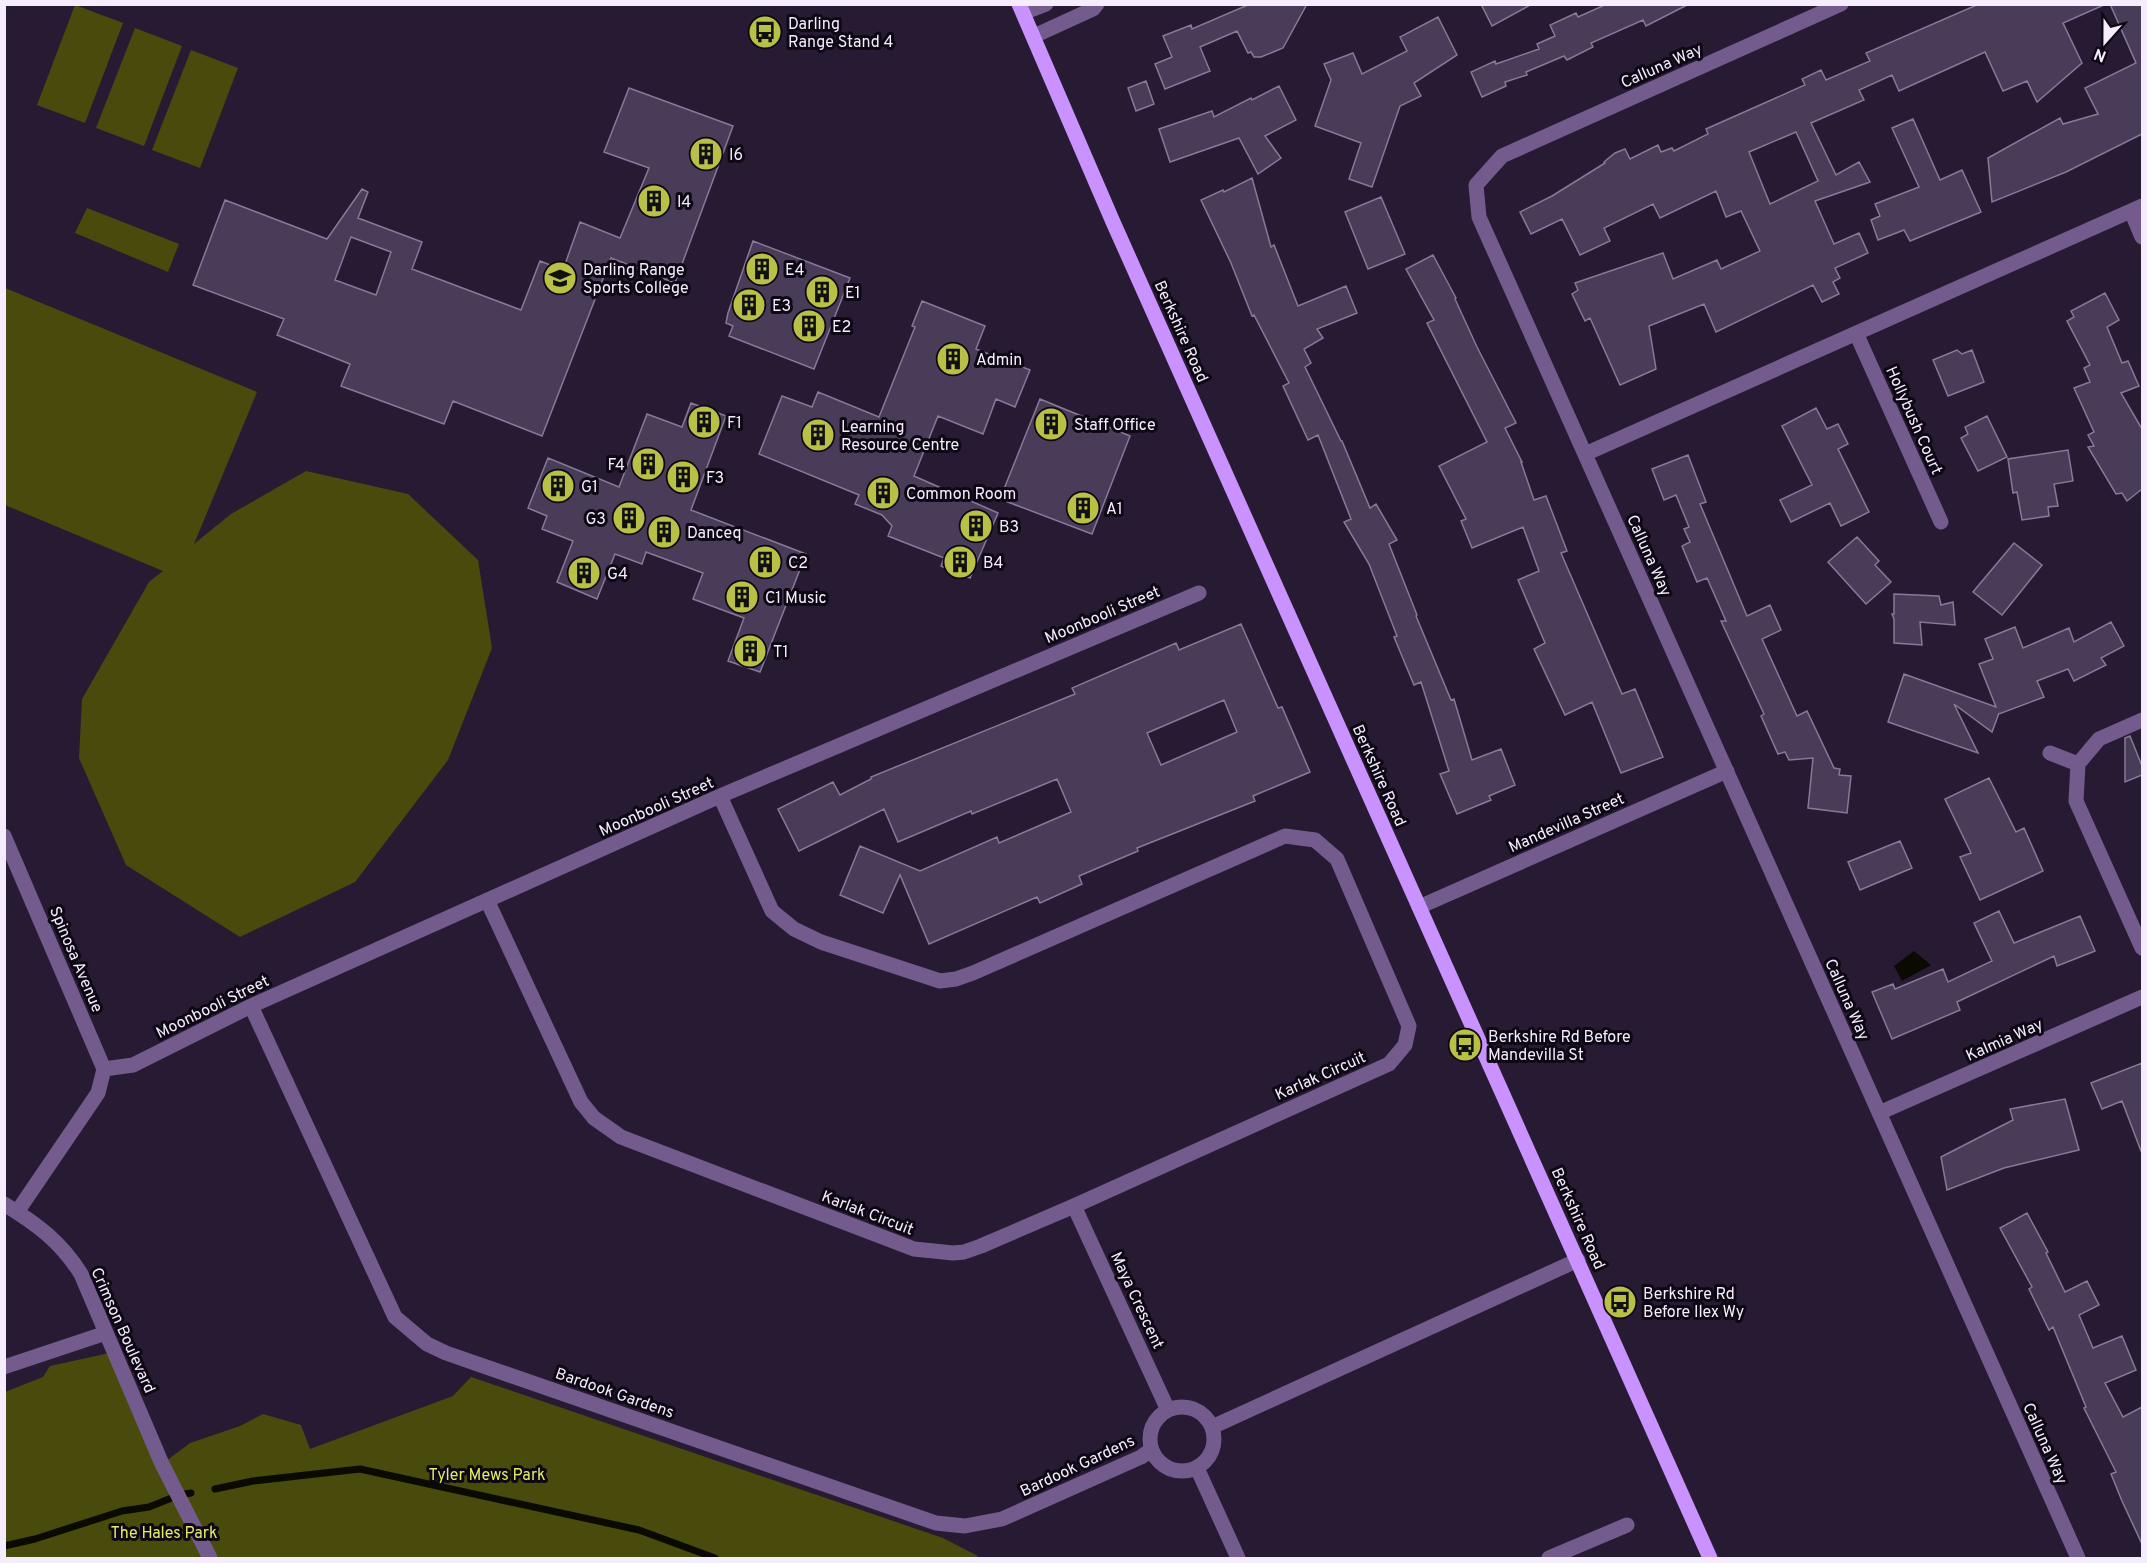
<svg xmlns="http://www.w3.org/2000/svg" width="2147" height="1563" font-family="Overpass,sans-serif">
<rect width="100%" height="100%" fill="#271b34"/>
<!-- green -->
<path fill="#484b0b" d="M 75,5 L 123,23 L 85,123 L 37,105 Z
M 135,28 L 182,46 L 144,146 L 96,128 Z
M 191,50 L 238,68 L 200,168 L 152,150 Z
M 87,208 L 179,244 L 168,272 L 75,233 Z
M 5,288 L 257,392 L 194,544 L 231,514 L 306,471 L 408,494 L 478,560 L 492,648 L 448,760 L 355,882 L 240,937 L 126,865 L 79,758 L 82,699 L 149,582 L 163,571 L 5,505 Z
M 114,1352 L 162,1464 L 190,1443 L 240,1426 L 263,1414 L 301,1425 L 310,1449 L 453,1396 L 471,1377 L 943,1538 L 976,1555 L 979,1558 L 5,1558 L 5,1392 L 43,1377 L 50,1366 Z"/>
<!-- water -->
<path fill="#0a0a00" d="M 1914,951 L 1931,965 L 1902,981 L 1894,966 Z"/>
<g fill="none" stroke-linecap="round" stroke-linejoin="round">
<!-- stream -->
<path stroke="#0a0a00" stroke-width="7" d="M 215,1489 L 253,1481 L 360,1469 L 639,1530 L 715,1558
M 4,1546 L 35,1539 L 122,1511 L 149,1507 L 179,1495 L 191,1493"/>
</g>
<!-- building -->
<path fill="#493c58" stroke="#877998" stroke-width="1.5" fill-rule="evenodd" d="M 1250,4 L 1307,4 L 1283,48 L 1261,57 L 1254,57 L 1251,52 L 1248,53 L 1237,31 L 1200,47 L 1210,71 L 1165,89 L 1155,64 L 1172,57 L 1163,36 L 1191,25 L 1192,29 Z
M 1481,4 L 1532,4 L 1492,26 Z
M 1607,4 L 1689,4 L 1646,26 L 1643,20 L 1591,43 L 1593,47 L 1567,60 L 1564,56 L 1526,72 L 1527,75 L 1505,82 L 1506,86 L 1482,97 L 1471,72 L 1495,61 L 1496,64 L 1539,49 L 1537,44 L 1555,36 L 1550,25 L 1576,13 L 1578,17 Z
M 1979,4 L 2106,4 L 2063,23 L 2082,63 L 2037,102 L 2027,81 L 2003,91 L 1985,52 L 1899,91 L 1892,75 L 1859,90 L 1864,100 L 1811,123 L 1836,175 L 1859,162 L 1870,182 L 1815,201 L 1834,244 L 1859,233 L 1868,253 L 1835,268 L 1840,278 L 1833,282 L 1839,294 L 1822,302 L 1813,285 L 1716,332 L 1704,304 L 1649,326 L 1656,369 L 1620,385 L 1590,318 L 1585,321 L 1572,294 L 1578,290 L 1575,283 L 1663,253 L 1673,279 L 1717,260 L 1721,269 L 1760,251 L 1741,211 L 1726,217 L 1716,191 L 1660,218 L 1653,204 L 1604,228 L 1610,241 L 1580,255 L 1562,219 L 1531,234 L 1520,212 L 1552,196 L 1605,163 L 1604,162 L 1615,153 L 1625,149 L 1630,159 L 1658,145 L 1661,152 L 1672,148 L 1674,151 L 1708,134 L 1706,129 L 1805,85 L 1802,79 L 1821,70 L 1826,80 L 1870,61 L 1866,53 ZM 1796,132 L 1818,181 L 1770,204 L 1749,152 Z
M 2110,4 L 2142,4 L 2142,134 L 2066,172 L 1992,202 L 1988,158 L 2060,118 L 2063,124 L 2098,114 L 2085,88 L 2136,63 Z
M 1438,17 L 1457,55 L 1414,83 L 1421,96 L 1400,106 L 1372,187 L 1349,179 L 1361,143 L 1315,126 L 1331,80 L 1324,64 L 1353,53 L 1362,74 L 1407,51 L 1400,37 Z
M 1146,81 L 1154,104 L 1136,111 L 1128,88 Z
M 1279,86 L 1296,120 L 1265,136 L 1281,158 L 1258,174 L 1239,138 L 1170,162 L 1159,129 L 1212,111 L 1214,117 L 1251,98 L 1252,100 Z
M 629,88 L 733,126 L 675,283 L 611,258 L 542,436 L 453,401 L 444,424 L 341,386 L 350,364 L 277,335 L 284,319 L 193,285 L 225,200 L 327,239 L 362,189 L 368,192 L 358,218 L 422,242 L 412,269 L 521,310 L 540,261 L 563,270 L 580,222 L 620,238 L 649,168 L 604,152 ZM 351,237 L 391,252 L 376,295 L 335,280 Z
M 1913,119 L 1940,180 L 1962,170 L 1981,212 L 1910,241 L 1904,230 L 1878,240 L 1871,220 L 1880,216 L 1875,204 L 1919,187 L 1892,128 Z
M 1252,178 L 1271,247 L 1274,245 L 1298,306 L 1346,286 L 1357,313 L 1317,329 L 1323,338 L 1304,349 L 1311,363 L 1305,367 L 1341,441 L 1342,441 L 1370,508 L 1376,504 L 1397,540 L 1389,544 L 1417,615 L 1416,616 L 1451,700 L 1454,699 L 1472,760 L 1501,749 L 1515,785 L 1489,796 L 1491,800 L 1457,814 L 1440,774 L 1449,771 L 1421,682 L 1414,685 L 1394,637 L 1397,636 L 1369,564 L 1344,522 L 1351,519 L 1318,435 L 1308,440 L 1283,386 L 1289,383 L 1254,315 L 1252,316 L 1231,263 L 1201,200 L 1223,190 L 1224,192 Z
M 1381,197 L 1405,254 L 1368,269 L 1345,212 Z
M 753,241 L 850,278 L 814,369 L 729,336 L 733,326 L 726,323 L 728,313 Z
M 1433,255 L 1456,298 L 1455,299 L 1477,347 L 1516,423 L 1505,428 L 1522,462 L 1521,462 L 1534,500 L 1546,496 L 1567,551 L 1561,553 L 1622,694 L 1635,689 L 1663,757 L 1621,773 L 1592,702 L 1565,715 L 1534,649 L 1545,643 L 1518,580 L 1539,571 L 1523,527 L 1472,548 L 1461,521 L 1466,519 L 1439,466 L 1487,442 L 1427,323 L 1434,320 L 1406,269 Z
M 2105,293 L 2119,320 L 2107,327 L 2122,363 L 2128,361 L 2139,386 L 2121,393 L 2142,429 L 2142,489 L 2127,501 L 2122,493 L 2116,494 L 2088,447 L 2094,446 L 2088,435 L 2094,432 L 2074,388 L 2090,382 L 2084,368 L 2090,365 L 2067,321 L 2074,317 L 2071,311 Z
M 922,301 L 985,326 L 976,349 L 1030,370 L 1015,407 L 996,399 L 983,434 L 938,416 L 914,476 L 998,513 L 970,578 L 941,566 L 944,558 L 888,536 L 892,526 L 882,515 L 855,504 L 859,495 L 759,454 L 782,396 L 812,407 L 818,392 L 879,417 L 915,327 L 912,326 Z
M 1957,350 L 1962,354 L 1972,350 L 1984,382 L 1948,396 L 1933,360 Z
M 1040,399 L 1130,436 L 1092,534 L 1000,499 Z
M 691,403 L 726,416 L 691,510 L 806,554 L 760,672 L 728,661 L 744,618 L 693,599 L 703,573 L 646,552 L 642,564 L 615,554 L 597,599 L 557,582 L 573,541 L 542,529 L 547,516 L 528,508 L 548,458 L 619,487 L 647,414 L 682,427 Z
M 1816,408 L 1827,429 L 1838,424 L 1848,444 L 1838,449 L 1869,512 L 1841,526 L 1830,503 L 1791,522 L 1780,500 L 1812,485 L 1782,426 Z
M 1987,416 L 2007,457 L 1978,471 L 1961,438 L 1968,434 L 1965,427 Z
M 2068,450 L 2073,481 L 2054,484 L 2058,506 L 2048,507 L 2049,516 L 2022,520 L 2017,492 L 2013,493 L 2008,459 Z
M 1688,455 L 1706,502 L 1700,504 L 1747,616 L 1770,605 L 1781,630 L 1762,639 L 1797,716 L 1807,711 L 1834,768 L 1840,769 L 1839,775 L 1851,776 L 1847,813 L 1808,808 L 1813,758 L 1789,760 L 1785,752 L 1778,754 L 1761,716 L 1764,714 L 1721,621 L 1726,621 L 1707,578 L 1697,582 L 1682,546 L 1690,542 L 1684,529 L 1689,527 L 1676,495 L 1664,500 L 1652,469 Z
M 1857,537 L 1879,561 L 1875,565 L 1891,582 L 1866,604 L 1828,562 Z
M 2014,543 L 2042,565 L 2002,615 L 1973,592 Z
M 1894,594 L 1939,596 L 1941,605 L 1953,602 L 1955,625 L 1920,622 L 1922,645 L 1894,643 L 1894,619 L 1892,614 L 1894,614 Z
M 2111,622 L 2124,646 L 2101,658 L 2106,665 L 2074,681 L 2068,669 L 2037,681 L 2044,697 L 1999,714 L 1999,713 L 1992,732 L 1954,704 L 1978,753 L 1888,722 L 1904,674 L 1996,707 L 1979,664 L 1993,659 L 1985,639 L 2015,627 L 2023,648 L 2069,628 L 2074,642 Z
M 1241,624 L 1278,708 L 1282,707 L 1310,772 L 1253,796 L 1255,801 L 1137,848 L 1138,851 L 1079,876 L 1082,884 L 1040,903 L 1037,897 L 929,944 L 900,875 L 883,913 L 840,895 L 860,846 L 920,871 L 997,837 L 999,843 L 1071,812 L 1057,779 L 972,814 L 971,811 L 898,842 L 884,809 L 799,851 L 778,809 L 833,782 L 840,795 L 871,779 L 871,777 L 1075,694 L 1072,688 L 1176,643 L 1179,650 ZM 1224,700 L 1237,732 L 1161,765 L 1147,733 Z
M 2130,736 L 2142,766 L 2142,775 L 2125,782 L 2125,738 Z
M 1989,778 L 2016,832 L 2024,828 L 2043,871 L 1980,900 L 1960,857 L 1971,853 L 1945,799 Z
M 1900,841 L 1912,868 L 1860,890 L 1848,862 Z
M 1999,911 L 2014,943 L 2080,916 L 2095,951 L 2057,966 L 2054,956 L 1957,1002 L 1960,1010 L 1892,1039 L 1872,992 L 1893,984 L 1895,989 L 1943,969 L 1948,982 L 1992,961 L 1974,923 Z
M 2142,1063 L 2142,1151 L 2141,1151 L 2122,1101 L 2102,1109 L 2091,1083 Z
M 2065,1099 L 2079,1150 L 2004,1168 L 1947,1190 L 1941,1157 L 2013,1120 L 2010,1109 Z
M 2027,1213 L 2048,1252 L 2046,1253 L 2065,1292 L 2087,1281 L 2099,1305 L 2079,1315 L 2093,1348 L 2122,1336 L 2136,1370 L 2105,1383 L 2123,1417 L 2142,1407 L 2142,1544 L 2122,1501 L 2111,1474 L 2116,1472 L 2084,1408 L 2086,1407 L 2053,1327 L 2049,1330 L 2029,1289 L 2032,1287 L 2000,1228 Z"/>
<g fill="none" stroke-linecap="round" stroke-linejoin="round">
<!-- minor -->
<path stroke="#745b8e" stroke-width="15" d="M 1841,4 L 1502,156 L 1476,185 L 1479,217 L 2078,1558
M 1023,13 L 1046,4
M 1034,36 L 1093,9 L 1097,4
M 2131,211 L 2142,237
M 1856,333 L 1941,522
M 1585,454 L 2142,206
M 2142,720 L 2099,739 L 2078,764 L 2076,801 L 2142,948
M 2050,753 L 2078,764
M 4,836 L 104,1069 L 133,1065 L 251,1006 L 720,796 L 1199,593
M 487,900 L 581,1102 L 594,1118 L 621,1137 L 914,1249 L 953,1253 L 964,1252 L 981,1246 L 1074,1206 L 1389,1064 L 1405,1045 L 1409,1026 L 1337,859 L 1315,840 L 1285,836 L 973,973 L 956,979 L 940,981 L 821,942 L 794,929 L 772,911 L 720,796
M 1419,907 L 1727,771
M 251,1006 L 395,1317 L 427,1344 L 446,1353 L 936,1523 L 965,1526 L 1002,1519 L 1141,1457 L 1151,1450
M 1879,1113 L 2142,997
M 4,1204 C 37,1224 61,1242 81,1274 L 162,1464 L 210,1558
M 1074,1206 L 1168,1410
M 17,1212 L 98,1093 L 104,1069
M 4,1367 L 106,1333
M1150 1439a32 32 0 1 1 64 0a32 32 0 1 1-64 0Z
M 1212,1427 L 1578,1260
M 1197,1468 L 1238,1558
M 1549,1558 L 1627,1525"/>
<!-- major -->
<path stroke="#c992fe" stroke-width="15" d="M 1019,4 L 1113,222 L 1710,1558"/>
</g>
<!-- icons -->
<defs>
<g id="bus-disc" transform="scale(1.725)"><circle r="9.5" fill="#b9c046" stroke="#0d0813"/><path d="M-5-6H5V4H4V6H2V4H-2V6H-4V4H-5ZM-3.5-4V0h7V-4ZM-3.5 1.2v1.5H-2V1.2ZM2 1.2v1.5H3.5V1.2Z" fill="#111"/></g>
<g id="building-disc" transform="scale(1.725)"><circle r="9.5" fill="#b9c046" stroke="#0d0813"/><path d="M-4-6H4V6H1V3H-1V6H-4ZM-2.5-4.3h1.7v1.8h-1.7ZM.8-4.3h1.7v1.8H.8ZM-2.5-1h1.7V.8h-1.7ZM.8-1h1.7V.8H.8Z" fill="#111"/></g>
<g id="school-disc" transform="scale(1.725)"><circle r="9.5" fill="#b9c046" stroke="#0d0813"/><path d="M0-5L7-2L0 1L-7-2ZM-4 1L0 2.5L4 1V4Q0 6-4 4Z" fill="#111"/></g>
</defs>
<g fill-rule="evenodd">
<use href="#bus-disc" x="765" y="32"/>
<use href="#building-disc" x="706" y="154"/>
<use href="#building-disc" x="654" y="201"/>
<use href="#building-disc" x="762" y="269"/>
<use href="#school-disc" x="560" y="278"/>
<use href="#building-disc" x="822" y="292"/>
<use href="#building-disc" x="749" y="305"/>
<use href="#building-disc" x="809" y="326"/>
<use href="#building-disc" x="953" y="359"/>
<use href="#building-disc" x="704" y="422"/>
<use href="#building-disc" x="1051" y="424"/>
<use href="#building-disc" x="818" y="435"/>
<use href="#building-disc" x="648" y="464"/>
<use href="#building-disc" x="683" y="477"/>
<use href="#building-disc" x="558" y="486"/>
<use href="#building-disc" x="883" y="493"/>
<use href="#building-disc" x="1083" y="508"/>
<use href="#building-disc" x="629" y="518"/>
<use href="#building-disc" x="976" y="526"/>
<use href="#building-disc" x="664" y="532"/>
<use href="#building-disc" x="765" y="562"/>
<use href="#building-disc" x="960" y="562"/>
<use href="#building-disc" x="584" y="573"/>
<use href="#building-disc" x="742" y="597"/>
<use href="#building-disc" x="750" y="651"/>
<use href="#bus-disc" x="1465" y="1045"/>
<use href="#bus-disc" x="1620" y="1302"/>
</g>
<g text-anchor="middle" stroke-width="6" stroke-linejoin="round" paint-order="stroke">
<!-- poi labels -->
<g font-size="16" fill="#f5edfe" stroke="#0d0813" text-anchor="start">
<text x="788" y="29">Darling<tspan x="788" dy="18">Range Stand 4</tspan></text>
<text x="729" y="160">I6</text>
<text x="677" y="207">I4</text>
<text x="583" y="275">Darling Range<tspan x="583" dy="18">Sports College</tspan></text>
<text x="785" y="275">E4</text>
<text x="845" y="298">E1</text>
<text x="772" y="311">E3</text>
<text x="832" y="332">E2</text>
<text x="976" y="365">Admin</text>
<text x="727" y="428">F1</text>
<text x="1074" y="430">Staff Office</text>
<text x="841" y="432">Learning<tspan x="841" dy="18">Resource Centre</tspan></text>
<text x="625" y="470" text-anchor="end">F4</text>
<text x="706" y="483">F3</text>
<text x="581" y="492">G1</text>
<text x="906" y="499">Common Room</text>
<text x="1106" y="514">A1</text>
<text x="606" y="524" text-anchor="end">G3</text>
<text x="999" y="532">B3</text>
<text x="687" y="538">Danceq</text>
<text x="788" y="568">C2</text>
<text x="983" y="568">B4</text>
<text x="607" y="579">G4</text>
<text x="765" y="603">C1 Music</text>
<text x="773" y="657">T1</text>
<text x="1488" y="1042">Berkshire Rd Before<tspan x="1488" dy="18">Mandevilla St</tspan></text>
<text x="1643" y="1299">Berkshire Rd<tspan x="1643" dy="18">Before Ilex Wy</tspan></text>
</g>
<!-- street labels -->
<g font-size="16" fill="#f5edfe" stroke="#0d0813">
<text transform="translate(1661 65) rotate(-24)" y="6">Calluna Way</text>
<text transform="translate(1182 331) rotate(66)" y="6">Berkshire Road</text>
<text transform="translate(1915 420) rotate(66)" y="6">Hollybush Court</text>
<text transform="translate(1650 555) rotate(66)" y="6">Calluna Way</text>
<text transform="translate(1102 614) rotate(-23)" y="6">Moonbooli Street</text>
<text transform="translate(1380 775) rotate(66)" y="6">Berkshire Road</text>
<text transform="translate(656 806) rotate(-24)" y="6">Moonbooli Street</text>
<text transform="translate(1566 822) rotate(-24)" y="6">Mandevilla Street</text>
<text transform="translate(77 959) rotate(67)" y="6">Spinosa Avenue</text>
<text transform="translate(1848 999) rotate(66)" y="6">Calluna Way</text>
<text transform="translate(212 1006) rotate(-26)" y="6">Moonbooli Street</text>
<text transform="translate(2004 1039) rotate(-24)" y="6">Kalmia Way</text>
<text transform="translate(1320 1075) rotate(-24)" y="6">Karlak Circuit</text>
<text transform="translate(868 1212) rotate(21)" y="6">Karlak Circuit</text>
<text transform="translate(1579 1218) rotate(66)" y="6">Berkshire Road</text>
<text transform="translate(1138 1300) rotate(65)" y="6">Maya Crescent</text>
<text transform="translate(124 1330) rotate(66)" y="6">Crimson Boulevard</text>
<text transform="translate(615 1392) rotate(19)" y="6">Bardook Gardens</text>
<text transform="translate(2046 1443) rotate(66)" y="6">Calluna Way</text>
<text transform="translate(1077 1465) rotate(-25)" y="6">Bardook Gardens</text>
</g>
<!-- park labels -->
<g font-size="16" fill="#e4ed66" stroke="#0d0813">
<text x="487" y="1480">Tyler Mews Park</text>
<text x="164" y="1538">The Hales Park</text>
</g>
</g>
<!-- border -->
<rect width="2147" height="1563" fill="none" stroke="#f5edfe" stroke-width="12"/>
<!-- north arrow -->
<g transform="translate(2105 42) rotate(201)" stroke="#0d0813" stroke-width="4.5" paint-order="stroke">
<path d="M0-4.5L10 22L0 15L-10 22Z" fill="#f5edfe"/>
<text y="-9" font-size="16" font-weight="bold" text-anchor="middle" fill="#f5edfe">N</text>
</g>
</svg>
